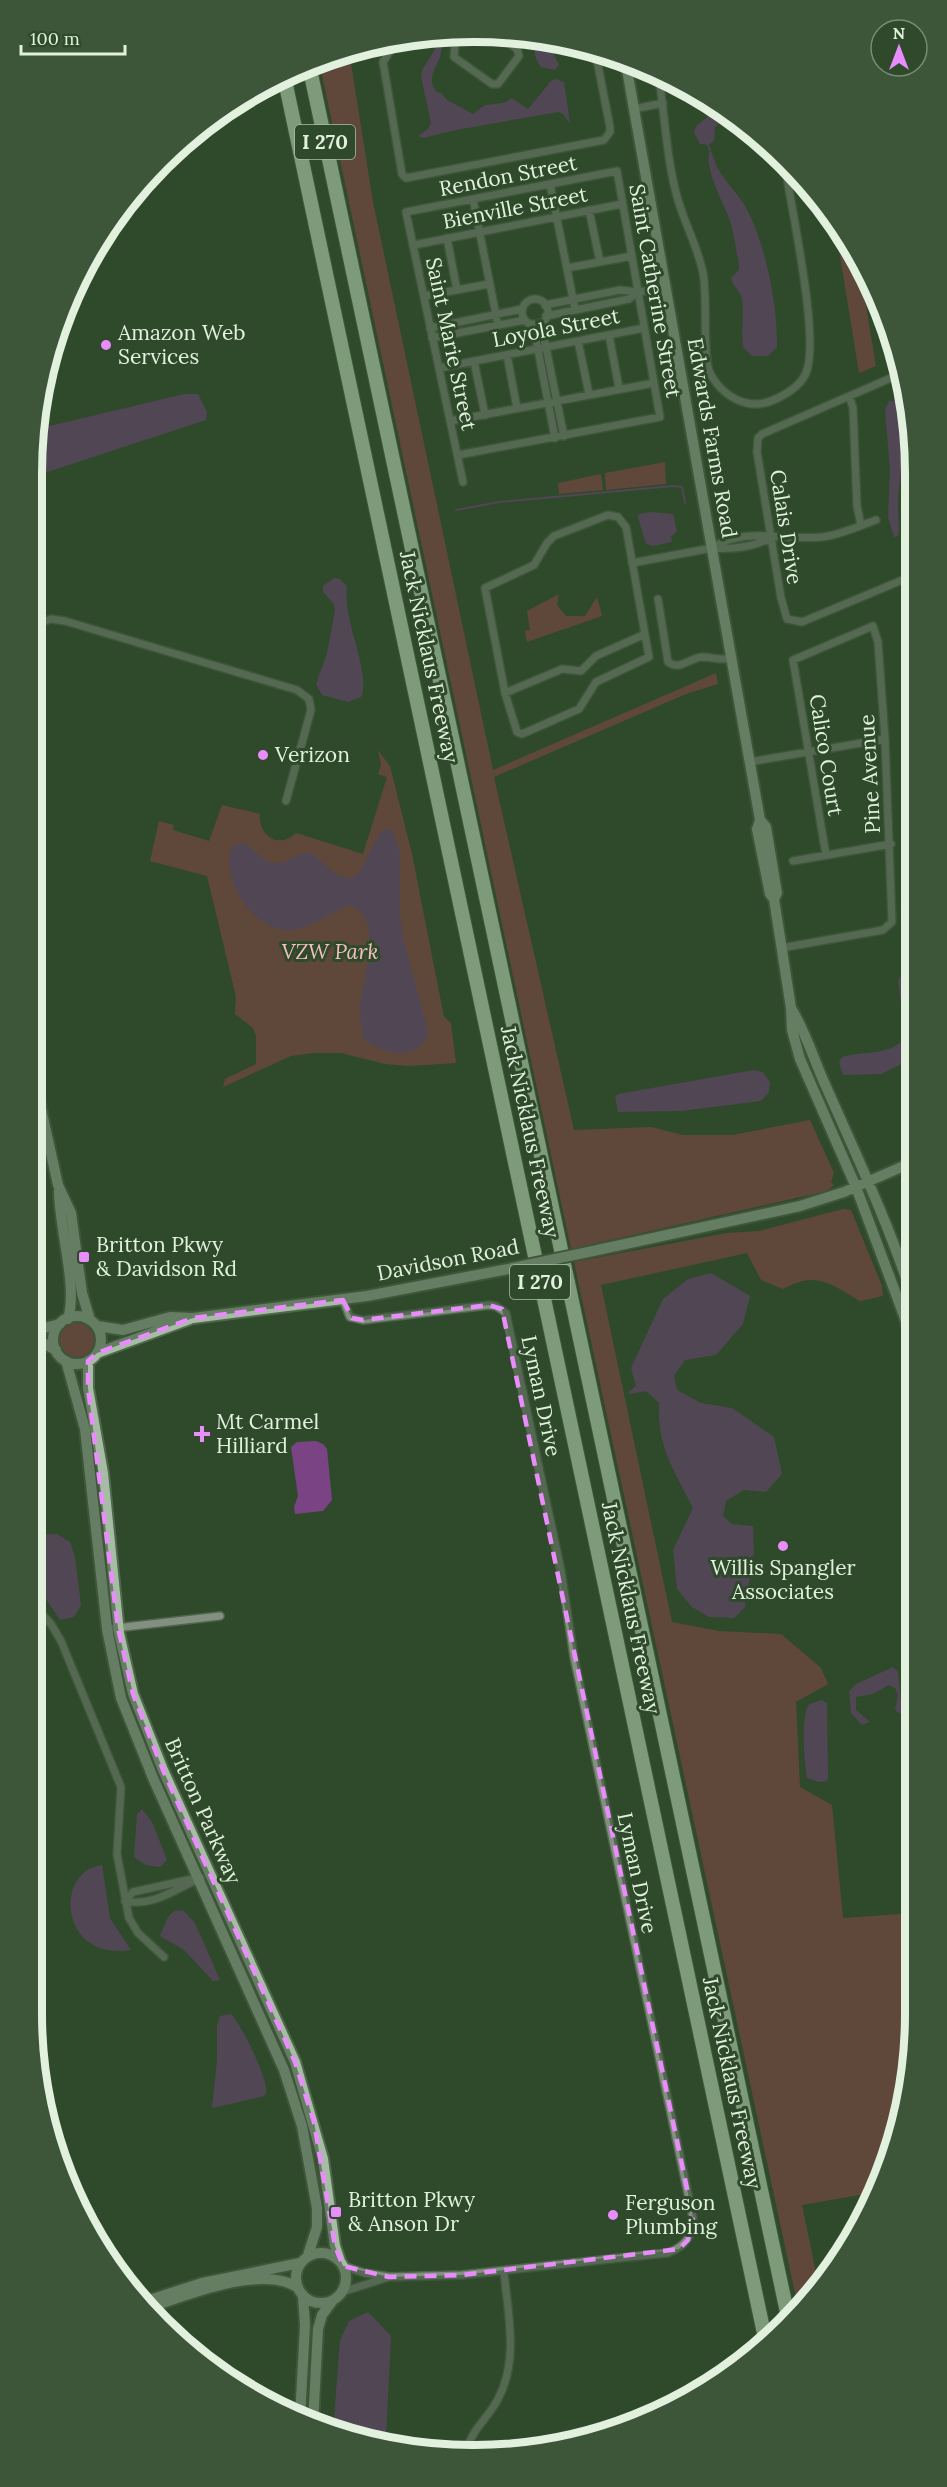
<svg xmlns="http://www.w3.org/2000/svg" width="947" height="2487" font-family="Lora,serif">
<rect width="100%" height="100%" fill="#2f492b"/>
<!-- green -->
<path fill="#994849" d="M 349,51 L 373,202 L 493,770 L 716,673 L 718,684 L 686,694 L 494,777 L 574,1130 L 651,1127 L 683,1135 L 733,1135 L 810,1120 L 834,1173 L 831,1182 L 834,1185 L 827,1191 L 571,1249 L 319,61 Z
M 836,231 L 860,270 L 876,366 L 859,373 Z
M 665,462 L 666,484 L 606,490 L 605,473 Z
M 601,474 L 603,490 L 559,494 L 558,483 Z
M 559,594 L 557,605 L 566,616 L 585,616 L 597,597 L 602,616 L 527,642 L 525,631 L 530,630 L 527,611 Z
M 378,750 L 390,766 L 412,854 L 444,1017 L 451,1023 L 456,1063 L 410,1066 L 385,1064 L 341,1053 L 313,1053 L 291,1056 L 223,1087 L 225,1079 L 256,1064 L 256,1036 L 253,1028 L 235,1014 L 236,997 L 207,876 L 150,861 L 159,821 L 174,825 L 173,830 L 209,841 L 222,805 L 260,814 C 258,837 280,849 296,833 L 363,854 L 387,777 L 378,774 L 381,765 Z
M 843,1209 L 851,1210 L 882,1286 L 883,1296 L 860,1301 C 831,1284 816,1270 783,1289 L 761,1280 L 747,1253 L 601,1285 L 672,1622 L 719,1631 L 781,1634 L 821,1668 L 828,1684 L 796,1702 L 800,1787 L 832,1805 L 843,1918 L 915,1913 L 915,2014 L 900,2128 L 876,2192 L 802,2205 L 819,2287 L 798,2307 L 574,1262 L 727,1233 L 759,1231 Z
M60 1340a17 17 0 1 1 34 0a17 17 0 1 1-34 0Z"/>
<!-- water -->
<path fill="#7a4484" d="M 538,38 L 554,41 L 552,50 L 559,65 L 555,70 L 541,67 C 534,58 532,49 538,38 Z
M 439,43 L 442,44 C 442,66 423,76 437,92 L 441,93 L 447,100 L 473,114 L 485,105 L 504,103 L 512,98 L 528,109 L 551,81 L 555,79 L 564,82 L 570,124 L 563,114 L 558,112 L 456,130 L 423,138 L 418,136 L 428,129 L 431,123 L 421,77 L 422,70 Z
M 721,107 L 729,115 L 715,127 L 714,141 L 708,145 L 700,144 L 694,132 L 697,125 Z
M 710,150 C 714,156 714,161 717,167 C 724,180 736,192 744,204 C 765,239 778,307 777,347 L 768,356 L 752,356 L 743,347 C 741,331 744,314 742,299 C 740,290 732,286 731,278 L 739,270 L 739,265 C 736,250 734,232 729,218 C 723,202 703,166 710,150 Z
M 184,394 L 198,394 L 207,412 L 206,420 L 32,477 L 37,429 Z
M 889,401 L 894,401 C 917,429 902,457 899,488 C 897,503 898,517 899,531 L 898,536 L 894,537 L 888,517 L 890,470 L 885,410 Z
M 651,512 L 673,514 L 677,531 L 671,537 L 672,542 L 653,546 L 646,544 L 638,517 L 639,514 Z
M 334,578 L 340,579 L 347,587 C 342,619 372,674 361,697 L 348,702 L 322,695 L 316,684 L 327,653 L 335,611 L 334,604 L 323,592 L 323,586 Z
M 388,829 L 393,831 L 400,852 L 400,914 L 404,941 L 428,1031 C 422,1062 381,1056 363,1038 C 361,1027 360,1017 360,1005 C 362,982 386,915 349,906 C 331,912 313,927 294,930 C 256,935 217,879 233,846 L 243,842 C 254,848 262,862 275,863 C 289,864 298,851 312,853 C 326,864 341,887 359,873 L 381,831 Z
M 913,975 L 913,1058 L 881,1074 L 843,1075 L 839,1062 L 842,1057 C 861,1051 895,1056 905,1036 L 898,981 L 900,977 Z
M 754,1070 L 763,1072 L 770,1082 L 769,1092 L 761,1101 L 681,1111 L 618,1112 L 615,1097 L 618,1094 Z
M 711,1273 L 750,1296 L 743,1324 L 716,1355 L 685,1360 L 674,1376 L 677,1390 L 701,1403 L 732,1408 L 774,1437 L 782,1474 L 766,1492 L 744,1490 L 726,1501 L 723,1516 L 732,1524 L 753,1526 L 754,1552 L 745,1607 L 734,1618 L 709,1617 L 692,1607 L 677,1589 L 673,1550 L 693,1508 C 674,1470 657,1447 659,1403 L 646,1391 L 629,1394 L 629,1392 L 636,1386 L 631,1368 L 663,1299 L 688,1279 Z
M 316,1441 L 323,1444 L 327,1449 L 332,1500 L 323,1511 L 295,1514 L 294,1507 L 298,1496 L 291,1447 L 297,1442 Z
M 57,1534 L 70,1542 L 75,1557 L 81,1605 L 74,1617 L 60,1620 L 46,1599 L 32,1588 L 32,1535 Z
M 893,1667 L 898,1672 L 902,1710 L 900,1714 L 895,1710 L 898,1694 L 895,1688 L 889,1685 L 873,1694 L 856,1697 L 856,1710 L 870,1722 L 862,1725 L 851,1713 L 849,1691 L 856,1684 Z
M 821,1700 L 827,1703 L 828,1777 L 827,1781 L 819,1782 L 807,1778 C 804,1760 801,1721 808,1705 Z
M 142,1809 L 152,1822 L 167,1860 L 160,1867 L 146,1865 L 134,1857 L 137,1814 Z
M 102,1865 L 110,1918 L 131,1950 C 60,1962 53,1871 102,1865 Z
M 174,1911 L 183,1910 L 195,1923 L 220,1980 L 213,1981 L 184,1950 L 160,1936 L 168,1917 Z
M 231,2014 C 241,2024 270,2082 266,2094 L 261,2097 L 212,2108 L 217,2061 L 217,2025 L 220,2016 Z
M 368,2312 L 391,2336 L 386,2438 L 382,2444 L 333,2432 L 340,2340 L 349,2321 Z"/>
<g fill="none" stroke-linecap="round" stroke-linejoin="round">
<!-- stream -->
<path stroke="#7a4484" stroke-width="2" d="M 708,145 L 710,150
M 456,510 L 499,502 L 673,486 L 682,487 L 685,503"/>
<!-- street casing -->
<g stroke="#4f674b" stroke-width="10">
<path id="street" d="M 461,34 L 455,44 L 454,57 L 492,84 L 498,84 L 519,56 L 517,49 L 496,33
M 397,40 L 383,62 L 402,174 L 406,178 L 604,140 L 610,132 L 610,127 L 595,50
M 659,79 C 665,117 667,163 678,200 C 685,224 698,248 703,273 C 708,297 702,357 710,373 C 717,387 731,400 747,403 C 758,406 768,403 778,398 C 788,393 800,386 805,375 C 822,344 790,205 785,164
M 634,109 L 663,103
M 550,184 L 575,309
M 473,199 L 498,325
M 589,210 L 600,262
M 447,238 L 457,290
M 414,245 L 622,204
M 567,268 L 632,256
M 424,296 L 489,284
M522 312a13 13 0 1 1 26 0a13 13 0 1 1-26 0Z
M 545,305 L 620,290 L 638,292 L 665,288
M 546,316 L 629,299 L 638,292
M 541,323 L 564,436
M 533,324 L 555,438
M 430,328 L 522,309
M 609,335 L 619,388
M 432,338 L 525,320
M 578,341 L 589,394
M 507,355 L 517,408
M 474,361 L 485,415
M 439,368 L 644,328
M 900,374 L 762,434 L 758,438 L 757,452 L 781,598 L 787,619 L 802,622 L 912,576
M 849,396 L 853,408 L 857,506 L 861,525
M 450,421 L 654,383
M 458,455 L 660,417 L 617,171 L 406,212 L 463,482
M 608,515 L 618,517 L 626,527 L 649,657 L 596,682 L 579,709 L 522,734 L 517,732 L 505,693 L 485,588 L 534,565 L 547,543 L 554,536 Z
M 712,548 C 745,526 784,541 822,537 C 840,535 859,526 876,520
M 632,563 L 712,548 C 732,550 752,547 771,538
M 658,599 L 668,662 C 680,671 689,658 702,657 C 714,657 718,661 732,658
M 32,643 L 39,623 L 51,619 L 65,621 L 297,690 L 309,699 L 311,710 L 286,801
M 505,693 L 562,669 L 581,671 L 596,656 L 643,635
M 749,762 L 885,739
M 793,861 L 891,844
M 781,948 L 883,930 L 892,922 L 885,739 L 878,642 L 873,626 L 793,660 L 826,855
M 32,1604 L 51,1624 L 61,1641 L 121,1787 L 117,1854 L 129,1918 L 138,1933 L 164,1957
M 107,1629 L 220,1616
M 125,1901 C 154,1907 175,1889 201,1878
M 125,1901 L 133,1892 L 192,1879
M 343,2266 L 364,2273 L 389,2277 L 462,2275 L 668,2253 C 686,2246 693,2236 693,2217 L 574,1657 L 561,1570 L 506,1313 L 496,1306 L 489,1305 L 363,1320 L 350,1317 L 343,1300
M 342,2292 L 389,2277
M 467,2450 C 471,2430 489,2417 498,2399 C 519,2360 508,2314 504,2272"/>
</g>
<!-- secondary casing -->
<g stroke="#4f674b" stroke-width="14">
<path id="secondary" d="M 626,64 L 760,820 L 757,829 L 770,894 L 774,899 L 791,1008 L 792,1030 L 800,1059 L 856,1187 L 906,1321 L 914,1354
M 760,820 L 766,827 L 777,893 L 774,899
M 791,1008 C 807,1034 815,1064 828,1091 C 859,1161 891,1229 914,1302
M 32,1068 L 58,1185 L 71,1213 L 82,1293 L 90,1320
M 59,1191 C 59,1228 78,1286 68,1319
M 593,1251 L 800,1206 L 844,1192 L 913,1162
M53 1340a24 24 0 1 1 48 0a24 24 0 1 1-48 0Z
M 97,1326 L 123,1330 L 170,1317 L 193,1318 L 367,1296 L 503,1270
M 32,1331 L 60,1324
M 32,1340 L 41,1342 L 56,1350
M 97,1353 L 190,1319
M 66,1361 L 85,1429 L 107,1629 L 121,1698 L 153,1778 L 284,2070 L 302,2126 L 317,2208 L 317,2227 L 308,2255
M 88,1361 L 88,1388 L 103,1473 L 119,1633 L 133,1694 L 163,1770 L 295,2062 L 323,2159 L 335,2246 L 340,2261
M296 2278a25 25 0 1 1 50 0a25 25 0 1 1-50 0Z
M 140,2303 L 202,2283 L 300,2263
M 146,2309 C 184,2296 261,2264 297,2287
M 300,2418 L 305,2325 L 303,2297
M 313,2424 L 318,2329 L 322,2315 L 333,2300"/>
</g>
<!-- highway casing -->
<g stroke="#4f674b" stroke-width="16">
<path id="highway" d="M 309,65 L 788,2317
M 284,76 L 765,2338"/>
</g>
<!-- street -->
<use href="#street" stroke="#839081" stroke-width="7"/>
<!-- secondary -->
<use href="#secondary" stroke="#a7bca4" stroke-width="10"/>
<!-- highway -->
<use href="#highway" stroke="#dcfcd7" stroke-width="14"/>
<!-- secondary-bridge casing -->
<g stroke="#4f674b" stroke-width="14" stroke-linecap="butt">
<path id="secondary-bridge" d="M 503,1270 L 593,1251"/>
</g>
<!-- secondary-bridge -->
<use href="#secondary-bridge" stroke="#a7bca4" stroke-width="10"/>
</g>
<!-- marked area -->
<path d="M0 0H947V2487H0ZM 343,1300 L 352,1318 L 363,1320 L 489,1305 L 502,1309 L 693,2217 L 688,2240 L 679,2249 L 462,2275 L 389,2277 L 343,2266 L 335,2246 L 314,2122 L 295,2062 L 163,1770 L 133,1694 L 118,1628 L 88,1388 L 88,1361 L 97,1353 L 193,1318 Z" fill="#2f492b" fill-opacity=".55" fill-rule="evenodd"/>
<path fill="none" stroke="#ea8dfc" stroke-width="4.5" stroke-dasharray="12 8" stroke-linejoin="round" d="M 343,1300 L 352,1318 L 363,1320 L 489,1305 L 502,1309 L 693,2217 L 688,2240 L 679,2249 L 462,2275 L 389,2277 L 343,2266 L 335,2246 L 314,2122 L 295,2062 L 163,1770 L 133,1694 L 118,1628 L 88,1388 L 88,1361 L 97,1353 L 193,1318 Z"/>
<!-- markers -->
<g fill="#ea8dfc" stroke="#2f492b" stroke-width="2">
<circle cx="106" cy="345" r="6"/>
<circle cx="263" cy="755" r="6"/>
<rect x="78" y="1251" width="12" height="12" rx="3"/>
<path d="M199 1425h6v6h6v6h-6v6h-6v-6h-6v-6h6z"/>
<circle cx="783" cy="1546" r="6"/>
<rect x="330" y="2206" width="12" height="12" rx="3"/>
<circle cx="613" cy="2215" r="6"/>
</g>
<g text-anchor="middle" stroke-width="6" stroke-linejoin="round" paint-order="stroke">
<!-- shield labels -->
<g fill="#2f492b" stroke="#acbfa8" stroke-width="1.5">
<rect x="295" y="125" width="60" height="34" rx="4.5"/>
<rect x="510" y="1265" width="60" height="34" rx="4.5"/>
</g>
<g font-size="20" font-weight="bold" fill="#e1f1de">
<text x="325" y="149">I 270</text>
<text x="540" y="1289">I 270</text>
</g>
<!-- street labels -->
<g font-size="21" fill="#e1f1de" stroke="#2f492b">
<text transform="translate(508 176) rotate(-11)" y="7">Rendon Street</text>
<text transform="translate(515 208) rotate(-11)" y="7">Bienville Street</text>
<text transform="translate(655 291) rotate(80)" y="7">Saint Catherine Street</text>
<text transform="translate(556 328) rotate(-11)" y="7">Loyola Street</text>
<text transform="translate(451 344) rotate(78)" y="7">Saint Marie Street</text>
<text transform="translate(712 438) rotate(80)" y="7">Edwards Farms Road</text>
<text transform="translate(786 527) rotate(81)" y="7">Calais Drive</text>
<text transform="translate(429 657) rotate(78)" y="7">Jack Nicklaus Freeway</text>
<text transform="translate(826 755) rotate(81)" y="7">Calico Court</text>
<text transform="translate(870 774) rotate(-93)" y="7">Pine Avenue</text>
<text transform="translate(530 1132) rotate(78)" y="7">Jack Nicklaus Freeway</text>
<text transform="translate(448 1260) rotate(-11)" y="7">Davidson Road</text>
<text transform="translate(541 1396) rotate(78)" y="7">Lyman Drive</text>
<text transform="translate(631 1608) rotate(78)" y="7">Jack Nicklaus Freeway</text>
<text transform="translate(203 1811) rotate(66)" y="7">Britton Parkway</text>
<text transform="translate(637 1873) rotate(78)" y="7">Lyman Drive</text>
<text transform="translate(732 2083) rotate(78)" y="7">Jack Nicklaus Freeway</text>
</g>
<!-- poi labels -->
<g font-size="21" fill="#e1f1de" stroke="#2f492b" text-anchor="start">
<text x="118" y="340">Amazon Web<tspan x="118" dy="24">Services</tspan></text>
<text x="275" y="762">Verizon</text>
<text x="96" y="1252">Britton Pkwy<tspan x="96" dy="24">&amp; Davidson Rd</tspan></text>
<text x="216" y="1429">Mt Carmel<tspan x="216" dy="24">Hilliard</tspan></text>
<text x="783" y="1575" text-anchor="middle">Willis Spangler<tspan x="783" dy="24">Associates</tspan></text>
<text x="348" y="2207">Britton Pkwy<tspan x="348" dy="24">&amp; Anson Dr</tspan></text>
<text x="625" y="2210">Ferguson<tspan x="625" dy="24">Plumbing</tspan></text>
</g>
<!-- park labels -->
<g font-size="21" font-style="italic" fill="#f3c0be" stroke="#2f492b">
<text x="330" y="959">VZW Park</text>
</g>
</g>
<!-- crop -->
<path d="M0 0H947V2487H0ZM473 42H474A431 431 0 0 1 905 473V2014A431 431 0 0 1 474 2445H473A431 431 0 0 1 42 2014V473A431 431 0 0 1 473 42Z" fill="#3d5639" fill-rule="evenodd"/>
<path fill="none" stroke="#e1f1de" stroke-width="8" d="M473 42H474A431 431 0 0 1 905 473V2014A431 431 0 0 1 474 2445H473A431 431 0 0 1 42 2014V473A431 431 0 0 1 473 42Z"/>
<!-- north arrow -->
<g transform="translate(899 48)"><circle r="28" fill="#2f492b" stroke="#768c73" stroke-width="1.5"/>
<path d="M0-4.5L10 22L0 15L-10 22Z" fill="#ea8dfc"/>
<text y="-9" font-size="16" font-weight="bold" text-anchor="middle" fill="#e1f1de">N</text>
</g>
<!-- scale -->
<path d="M21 45v9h104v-9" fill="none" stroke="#e1f1de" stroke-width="3"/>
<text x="30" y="45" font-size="18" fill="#e1f1de" stroke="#2f492b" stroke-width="4.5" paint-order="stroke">100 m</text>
</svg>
